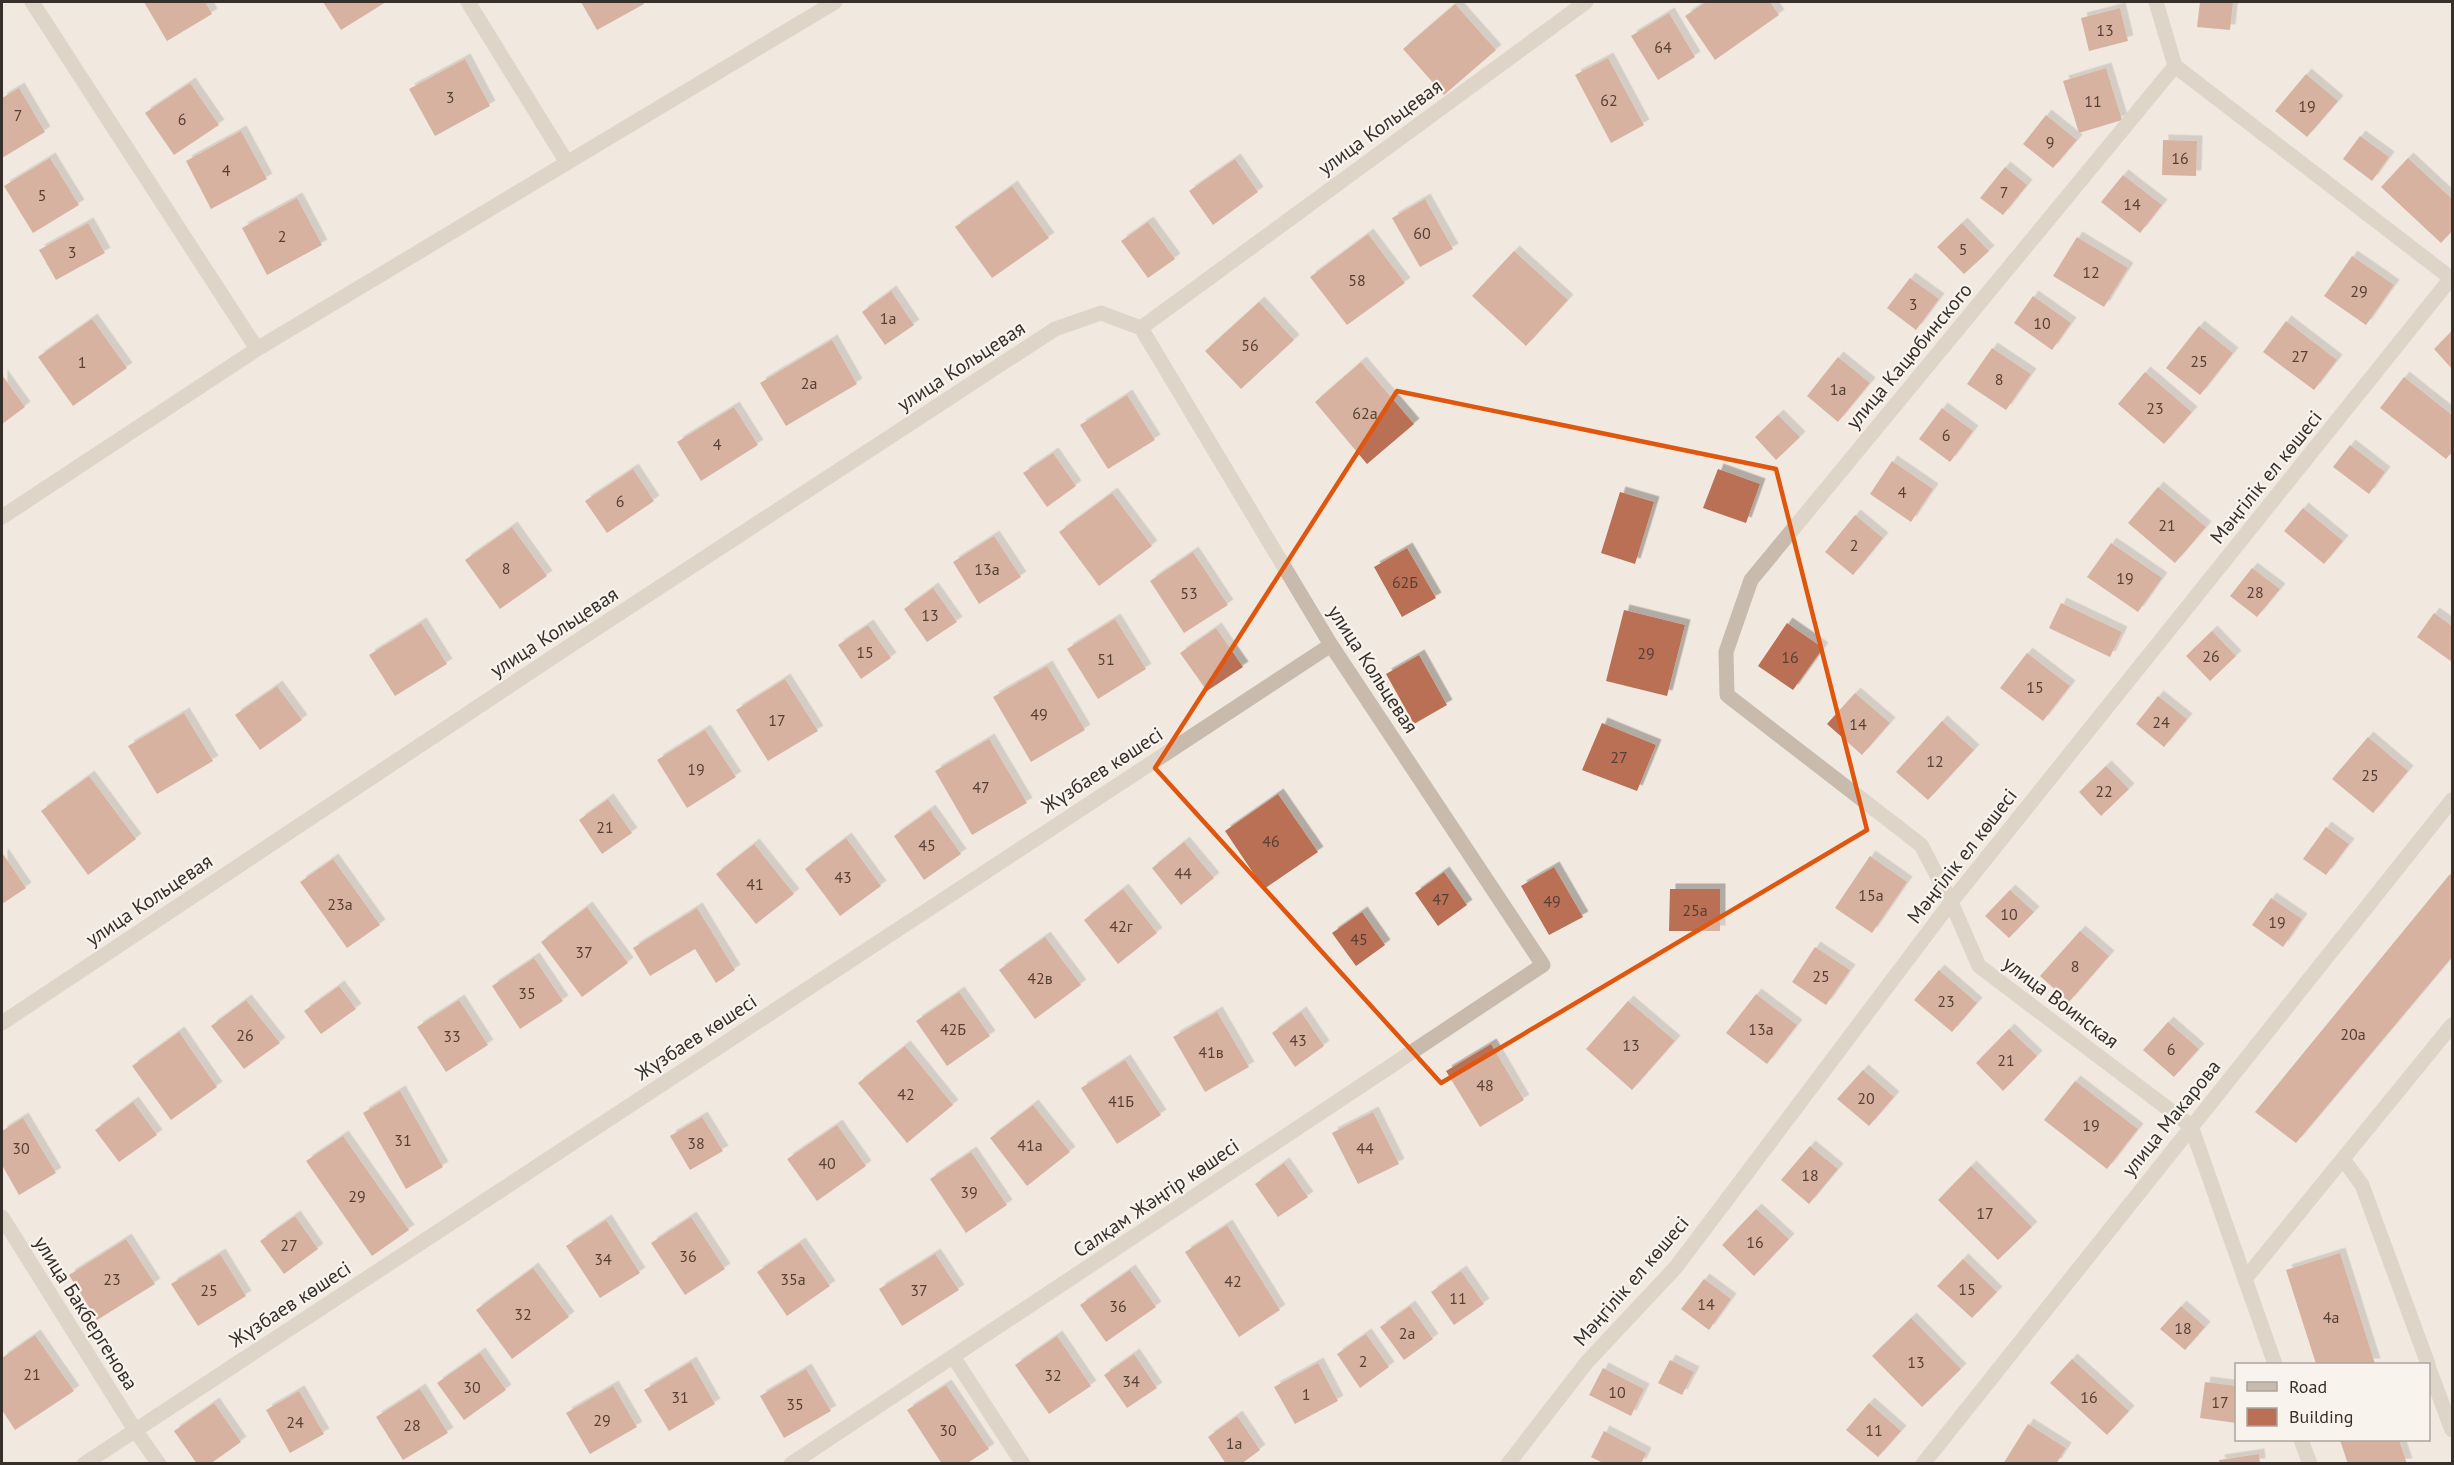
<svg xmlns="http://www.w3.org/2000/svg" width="2454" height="1465" font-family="'PT Sans',sans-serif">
<defs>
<filter id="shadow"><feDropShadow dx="5.5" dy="-5.5" stdDeviation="0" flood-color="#0004"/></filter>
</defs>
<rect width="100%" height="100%" fill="#f1e9e0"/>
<!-- building -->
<path fill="#ba7054" filter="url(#shadow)" d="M 144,2 L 205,2 L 212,14 L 167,41 Z
M 323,2 L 386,2 L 341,30 Z
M 581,2 L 643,2 L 644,4 L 597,30 Z
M 1706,2 L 1770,2 L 1779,15 L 1715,60 L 1685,16 Z
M 2200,2 L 2233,2 L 2230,30 L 2197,27 Z
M 1455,4 L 1496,50 L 1444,95 L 1403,49 Z
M 2120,8 L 2128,41 L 2089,51 L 2081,18 Z
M 1669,13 L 1695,57 L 1658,80 L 1631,36 Z
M 1608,58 L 1644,125 L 1611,143 L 1575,75 Z
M 465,59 L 490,106 L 435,136 L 409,89 Z
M 2106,68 L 2122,120 L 2079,133 L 2063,81 Z
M 2306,74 L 2338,101 L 2307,137 L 2275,111 Z
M 190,83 L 219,125 L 174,155 L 145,113 Z
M 19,88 L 45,132 L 2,158 L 2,98 Z
M 2046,115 L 2077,140 L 2053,168 L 2023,144 Z
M 241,131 L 267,179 L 211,209 L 186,161 Z
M 2360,136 L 2389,157 L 2372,181 L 2343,159 Z
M 2163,140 L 2197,141 L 2196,176 L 2162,175 Z
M 50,158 L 79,205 L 33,233 L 4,186 Z
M 2408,158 L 2452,199 L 2452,231 L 2441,243 L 2381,187 Z
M 1235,159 L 1258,192 L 1213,225 L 1189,191 Z
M 2005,167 L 2027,185 L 2003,215 L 1980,198 Z
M 2123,175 L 2162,205 L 2140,233 L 2101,202 Z
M 1012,186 L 1049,238 L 992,278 L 955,227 Z
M 297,198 L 322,245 L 267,275 L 242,228 Z
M 1425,199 L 1453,249 L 1420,267 L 1392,218 Z
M 1148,222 L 1175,259 L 1148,278 L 1121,241 Z
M 88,223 L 105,253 L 56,280 L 39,250 Z
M 1962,223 L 1989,251 L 1964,274 L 1937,247 Z
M 1368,234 L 1405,283 L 1347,325 L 1310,277 Z
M 2077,237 L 2128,268 L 2104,307 L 2053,276 Z
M 1514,251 L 1568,300 L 1526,346 L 1472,296 Z
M 2352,256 L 2394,285 L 2366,325 L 2324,296 Z
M 1910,278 L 1939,299 L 1916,330 L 1887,308 Z
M 891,291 L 914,325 L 885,345 L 862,312 Z
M 2033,296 L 2071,323 L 2052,350 L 2014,323 Z
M 1259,302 L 1294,340 L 1241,389 L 1205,351 Z
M 92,319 L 127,368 L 73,406 L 38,357 Z
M 2286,321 L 2337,360 L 2314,390 L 2263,352 Z
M 2199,326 L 2233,353 L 2200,395 L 2166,368 Z
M 2452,331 L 2452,369 L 2434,349 Z
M 832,340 L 857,384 L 786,426 L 760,383 Z
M 1992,348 L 2031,374 L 2006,410 L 1967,384 Z
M 1838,357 L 1870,383 L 1838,422 L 1807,396 Z
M 1361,362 L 1414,424 L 1367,464 L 1315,402 Z
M 2145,372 L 2192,412 L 2164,444 L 2118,404 Z
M 2,375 L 25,407 L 2,424 Z
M 2404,377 L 2452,415 L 2452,452 L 2446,459 L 2380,408 Z
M 1127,395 L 1155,440 L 1108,469 L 1080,425 Z
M 734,407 L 758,445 L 701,481 L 677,442 Z
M 1942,408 L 1973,431 L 1950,462 L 1919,439 Z
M 1778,415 L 1800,437 L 1776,460 L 1755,437 Z
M 2350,445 L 2385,472 L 2369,494 L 2333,467 Z
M 1053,453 L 1076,486 L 1047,507 L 1023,473 Z
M 1892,461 L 1933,489 L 1911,522 L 1870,494 Z
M 633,469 L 654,501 L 607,533 L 585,501 Z
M 1718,469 L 1760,484 L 1746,523 L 1703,508 Z
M 2158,487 L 2206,527 L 2175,563 L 2128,523 Z
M 1620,492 L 1654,502 L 1635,564 L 1601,553 Z
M 1112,493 L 1152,546 L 1099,586 L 1059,532 Z
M 2303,508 L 2343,541 L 2324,564 L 2284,531 Z
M 1855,515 L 1883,538 L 1853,575 L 1825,552 Z
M 512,527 L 547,576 L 500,609 L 465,560 Z
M 994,536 L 1021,577 L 979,604 L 953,562 Z
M 2111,543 L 2162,578 L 2138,612 L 2087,577 Z
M 1407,548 L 1436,598 L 1402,617 L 1374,567 Z
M 1193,552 L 1228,605 L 1184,633 L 1150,581 Z
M 2252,568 L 2280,589 L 2257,617 L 2230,596 Z
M 933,588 L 957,622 L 927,642 L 904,609 Z
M 2061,603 L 2122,632 L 2110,657 L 2049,628 Z
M 1624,610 L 1685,625 L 1667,696 L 1606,681 Z
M 2434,613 L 2452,626 L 2452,662 L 2417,637 Z
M 1115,619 L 1146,669 L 1098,699 L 1067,649 Z
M 421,623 L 447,664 L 395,696 L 369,655 Z
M 1787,623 L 1823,648 L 1793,690 L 1758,666 Z
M 868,625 L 891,658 L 861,679 L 838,645 Z
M 1216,628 L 1243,667 L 1207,691 L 1180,653 Z
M 2212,631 L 2236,656 L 2210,681 L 2186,656 Z
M 2027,653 L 2070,686 L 2043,721 L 2000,688 Z
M 1419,655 L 1447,705 L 1414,724 L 1386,674 Z
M 1047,666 L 1085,730 L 1031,762 L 993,697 Z
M 785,679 L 818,731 L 768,761 L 736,710 Z
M 277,686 L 302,720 L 260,750 L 235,715 Z
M 1855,693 L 1890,723 L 1862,755 L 1827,724 Z
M 2158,696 L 2187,719 L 2164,747 L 2136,724 Z
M 184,713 L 213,761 L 157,794 L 128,746 Z
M 1942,721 L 1974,750 L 1928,800 L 1896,772 Z
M 1602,723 L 1656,745 L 1637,791 L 1582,770 Z
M 705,730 L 736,777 L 687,808 L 657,760 Z
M 2368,737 L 2408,771 L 2373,813 L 2332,779 Z
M 989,739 L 1027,803 L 972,835 L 935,771 Z
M 2106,766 L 2129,789 L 2101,816 L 2079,792 Z
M 89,776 L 136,839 L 88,875 L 41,811 Z
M 1278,794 L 1318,852 L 1264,889 L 1225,831 Z
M 608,799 L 632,833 L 602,854 L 579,820 Z
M 930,810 L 961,854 L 924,880 L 894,836 Z
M 2326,827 L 2349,844 L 2326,875 L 2303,859 Z
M 846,838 L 881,886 L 840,916 L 805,869 Z
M 1184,842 L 1214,878 L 1181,905 L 1152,868 Z
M 754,844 L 794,894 L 756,924 L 716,874 Z
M 3,854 L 26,888 L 2,904 L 2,856 Z
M 1870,856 L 1907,882 L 1872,933 L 1835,908 Z
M 333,859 L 380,925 L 347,948 L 300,882 Z
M 1554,867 L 1583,917 L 1549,935 L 1521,886 Z
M 1444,872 L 1467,905 L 1438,926 L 1415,893 Z
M 2450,874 L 2452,876 L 2452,957 L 2296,1143 L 2255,1112 Z
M 1123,889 L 1157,933 L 1118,964 L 1084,920 Z
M 1670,889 L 1720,889 L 1720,931 L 1669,931 Z
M 2010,890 L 2034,912 L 2009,938 L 1985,916 Z
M 2271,898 L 2302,919 L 2283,947 L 2252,925 Z
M 587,907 L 628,963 L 582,997 L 541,942 Z
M 697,908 L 735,970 L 716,983 L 695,949 L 650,976 L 633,948 Z
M 1362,912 L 1385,945 L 1356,966 L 1332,933 Z
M 2080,931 L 2109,956 L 2069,1002 L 2040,976 Z
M 1045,937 L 1081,985 L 1035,1019 L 999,970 Z
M 1815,947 L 1850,970 L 1826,1005 L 1792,982 Z
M 534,958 L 563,1001 L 520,1029 L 492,986 Z
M 1939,970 L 1977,1003 L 1952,1032 L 1914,1000 Z
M 339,986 L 356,1009 L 321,1034 L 304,1011 Z
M 959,992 L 990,1036 L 947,1066 L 916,1021 Z
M 1756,994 L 1797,1025 L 1767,1064 L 1726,1033 Z
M 246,1000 L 280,1043 L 244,1069 L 211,1026 Z
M 459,1000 L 488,1045 L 446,1072 L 417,1027 Z
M 1628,1001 L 1675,1041 L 1632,1090 L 1586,1049 Z
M 1217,1012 L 1249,1067 L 1205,1092 L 1173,1037 Z
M 1301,1012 L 1324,1046 L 1295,1067 L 1272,1033 Z
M 2168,1022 L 2199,1049 L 2174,1077 L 2143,1050 Z
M 2009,1029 L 2037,1056 L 2003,1091 L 1976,1063 Z
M 179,1032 L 217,1087 L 171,1120 L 132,1066 Z
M 1491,1044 L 1524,1100 L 1480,1127 L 1446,1071 Z
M 905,1046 L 953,1105 L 907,1143 L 858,1083 Z
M 1125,1060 L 1161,1115 L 1117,1144 L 1081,1088 Z
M 1863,1070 L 1894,1097 L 1869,1126 L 1837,1099 Z
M 2075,1081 L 2138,1129 L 2107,1169 L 2044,1120 Z
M 400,1091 L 443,1167 L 406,1189 L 363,1113 Z
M 133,1102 L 157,1135 L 119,1162 L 95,1130 Z
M 1033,1105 L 1070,1152 L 1027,1186 L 990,1138 Z
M 1373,1112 L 1399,1164 L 1358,1184 L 1332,1133 Z
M 702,1117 L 723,1151 L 690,1170 L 670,1136 Z
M 23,1118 L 56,1173 L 19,1195 L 2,1165 L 2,1131 Z
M 837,1125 L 866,1166 L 817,1201 L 787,1159 Z
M 343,1136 L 409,1230 L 372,1256 L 306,1161 Z
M 1810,1146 L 1838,1169 L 1809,1204 L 1781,1180 Z
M 971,1152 L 1007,1205 L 966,1233 L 930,1179 Z
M 1284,1163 L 1308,1197 L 1278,1217 L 1255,1184 Z
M 1971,1166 L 2032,1227 L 1998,1260 L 1938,1200 Z
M 1756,1209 L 1789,1239 L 1754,1276 L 1722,1245 Z
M 295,1216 L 318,1249 L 284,1274 L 260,1241 Z
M 691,1217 L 725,1269 L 685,1295 L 651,1243 Z
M 606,1220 L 640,1273 L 600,1298 L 566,1246 Z
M 1227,1225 L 1280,1310 L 1239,1337 L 1185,1252 Z
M 126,1239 L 155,1284 L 97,1320 L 69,1275 Z
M 800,1243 L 830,1286 L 787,1316 L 757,1272 Z
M 2340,1253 L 2375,1364 L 2316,1364 L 2286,1270 Z
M 220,1254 L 246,1296 L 198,1326 L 171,1284 Z
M 935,1254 L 959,1290 L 902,1326 L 879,1289 Z
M 1963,1259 L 1997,1292 L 1972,1318 L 1937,1286 Z
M 533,1268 L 569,1317 L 512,1359 L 476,1310 Z
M 1130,1270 L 1156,1307 L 1106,1342 L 1080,1305 Z
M 1461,1271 L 1484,1304 L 1454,1325 L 1431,1292 Z
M 1704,1279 L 1731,1299 L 1709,1330 L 1681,1309 Z
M 1410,1306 L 1433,1339 L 1404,1360 L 1380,1327 Z
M 2181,1306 L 2205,1327 L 2185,1350 L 2160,1329 Z
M 1911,1318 L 1961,1369 L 1922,1407 L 1872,1356 Z
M 1366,1334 L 1389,1367 L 1360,1388 L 1337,1354 Z
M 35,1335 L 74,1391 L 15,1430 L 2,1410 L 2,1358 Z
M 1057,1336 L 1091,1386 L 1049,1414 L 1015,1365 Z
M 480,1353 L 506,1390 L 464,1420 L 437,1383 Z
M 1134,1354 L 1157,1388 L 1127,1408 L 1104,1375 Z
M 2072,1359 L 2129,1411 L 2107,1435 L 2050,1383 Z
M 1670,1360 L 1694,1372 L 1682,1395 L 1658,1383 Z
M 691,1362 L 715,1404 L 669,1431 L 644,1390 Z
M 1318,1363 L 1338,1401 L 1295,1424 L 1274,1387 Z
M 1603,1368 L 1644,1389 L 1631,1416 L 1589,1395 Z
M 806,1369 L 831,1411 L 784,1438 L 760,1396 Z
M 2205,1382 L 2236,1386 L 2236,1423 L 2200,1418 Z
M 946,1385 L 989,1449 L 966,1464 L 942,1464 L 907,1410 Z
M 613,1386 L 637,1427 L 590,1454 L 566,1413 Z
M 420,1389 L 448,1433 L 403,1460 L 376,1417 Z
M 299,1391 L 324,1434 L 290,1453 L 266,1410 Z
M 214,1403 L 241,1442 L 210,1464 L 197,1464 L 174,1431 Z
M 1869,1403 L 1901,1431 L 1878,1457 L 1846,1430 Z
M 1237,1416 L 1260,1450 L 1241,1464 L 1226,1464 L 1208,1437 Z
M 2028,1424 L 2066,1448 L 2056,1464 L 2003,1464 Z
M 1604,1431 L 1646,1453 L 1641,1464 L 1605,1464 L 1591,1457 Z
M 2340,1440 L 2399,1440 L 2407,1464 L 2348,1464 Z
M 2259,1454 L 2260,1464 L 2220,1464 L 2219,1460 Z"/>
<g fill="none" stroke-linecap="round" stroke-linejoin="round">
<!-- lane -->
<path stroke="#c8baac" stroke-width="15" d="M 2343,1159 L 2362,1185 L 2428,1364
M 2245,1279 L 2452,1025
M 2428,1366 L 2452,1430"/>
<!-- street -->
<path stroke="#c8baac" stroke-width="15" d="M 32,2 L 257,349
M 468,2 L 566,161
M 2156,2 L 2175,66 L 2452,279
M 2175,66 L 1751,580 L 1726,652 L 1727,695 L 1921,845 L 1951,902 L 1979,966 L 2191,1126 L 2275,1364
M 2,517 L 257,349 L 835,2
M 2,1023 L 565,649 L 1055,329 L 1101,313 L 1141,328
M 2,1217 L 135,1430 L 159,1464
M 954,1358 L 1023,1464
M 2301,1440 L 2310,1464
M 84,1464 L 1331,645
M 791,1464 L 1543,965 L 1331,645 L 1141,328 L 1586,2
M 1508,1464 L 1587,1362 L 1676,1267 L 1951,902 L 2452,277
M 1923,1464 L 2452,800"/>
</g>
<!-- marked area -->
<path d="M0 0H2454V1465H0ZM 1397,391 L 1776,469 L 1867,830 L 1441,1083 L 1155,768 Z" fill="#f1e9e0" fill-opacity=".55" fill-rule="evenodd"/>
<path fill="none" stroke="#df570e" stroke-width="4.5" stroke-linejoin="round" d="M 1397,391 L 1776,469 L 1867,830 L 1441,1083 L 1155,768 Z"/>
<g text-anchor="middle" stroke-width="4.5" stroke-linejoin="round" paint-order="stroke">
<!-- number labels -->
<g font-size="16" fill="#583f34">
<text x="2105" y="36">13</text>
<text x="1663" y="53">64</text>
<text x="450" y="103">3</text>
<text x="1609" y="106">62</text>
<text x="2093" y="107">11</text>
<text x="2307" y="112">19</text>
<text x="18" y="121">7</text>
<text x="182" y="125">6</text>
<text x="2050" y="148">9</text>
<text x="2180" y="164">16</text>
<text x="226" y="176">4</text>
<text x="2004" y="198">7</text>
<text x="42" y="201">5</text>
<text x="2132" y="210">14</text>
<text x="1422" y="239">60</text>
<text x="282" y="242">2</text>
<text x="1963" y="255">5</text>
<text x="72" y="258">3</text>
<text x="2091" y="278">12</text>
<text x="1357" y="286">58</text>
<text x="2359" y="297">29</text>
<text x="1913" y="310">3</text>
<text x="888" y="324">1а</text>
<text x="2042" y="329">10</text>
<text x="1250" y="351">56</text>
<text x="2300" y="362">27</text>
<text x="2199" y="367">25</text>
<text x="82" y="368">1</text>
<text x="1999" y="385">8</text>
<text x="809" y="389">2а</text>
<text x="1838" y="395">1а</text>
<text x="2155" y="414">23</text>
<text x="1365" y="419">62а</text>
<text x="1946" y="441">6</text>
<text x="717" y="450">4</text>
<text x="1902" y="498">4</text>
<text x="620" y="507">6</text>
<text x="2167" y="531">21</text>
<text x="1854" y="551">2</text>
<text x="506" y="574">8</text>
<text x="987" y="575">13а</text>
<text x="2125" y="584">19</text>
<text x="1405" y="588">62Б</text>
<text x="2255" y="598">28</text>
<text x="1189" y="599">53</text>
<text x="930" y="621">13</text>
<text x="865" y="658">15</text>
<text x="1646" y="659">29</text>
<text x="2211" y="662">26</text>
<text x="1790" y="663">16</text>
<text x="1106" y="665">51</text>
<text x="2035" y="693">15</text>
<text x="1039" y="720">49</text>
<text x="777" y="726">17</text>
<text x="2161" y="728">24</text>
<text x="1858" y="730">14</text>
<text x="1619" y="763">27</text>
<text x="1935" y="767">12</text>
<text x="696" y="775">19</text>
<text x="2370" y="781">25</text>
<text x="981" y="793">47</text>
<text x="2104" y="797">22</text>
<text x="605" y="833">21</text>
<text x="1271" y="847">46</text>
<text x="927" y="851">45</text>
<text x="1183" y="879">44</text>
<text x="843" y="883">43</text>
<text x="755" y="890">41</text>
<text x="1871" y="901">15а</text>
<text x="1441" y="905">47</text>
<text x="1552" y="907">49</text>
<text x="340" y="910">23а</text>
<text x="1695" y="916">25а</text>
<text x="2009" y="920">10</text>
<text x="2277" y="928">19</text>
<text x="1121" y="932">42г</text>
<text x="1359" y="945">45</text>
<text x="584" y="958">37</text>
<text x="2075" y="972">8</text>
<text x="1821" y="982">25</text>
<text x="1040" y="984">42в</text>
<text x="527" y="999">35</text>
<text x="1946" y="1007">23</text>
<text x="953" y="1035">42Б</text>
<text x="1761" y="1035">13а</text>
<text x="2353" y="1040">20а</text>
<text x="245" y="1041">26</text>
<text x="452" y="1042">33</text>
<text x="1298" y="1046">43</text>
<text x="1631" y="1051">13</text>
<text x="2171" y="1055">6</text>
<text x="1211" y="1058">41в</text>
<text x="2006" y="1066">21</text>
<text x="1485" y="1091">48</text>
<text x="906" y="1100">42</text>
<text x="1866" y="1104">20</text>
<text x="1121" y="1107">41Б</text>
<text x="2091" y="1131">19</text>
<text x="403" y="1146">31</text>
<text x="696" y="1149">38</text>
<text x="1030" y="1151">41а</text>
<text x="21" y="1154">30</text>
<text x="1365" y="1154">44</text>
<text x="827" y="1169">40</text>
<text x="1810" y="1181">18</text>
<text x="969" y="1198">39</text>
<text x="357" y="1202">29</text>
<text x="1985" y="1219">17</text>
<text x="1755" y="1248">16</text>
<text x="289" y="1251">27</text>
<text x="688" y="1262">36</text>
<text x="603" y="1265">34</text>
<text x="112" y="1285">23</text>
<text x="793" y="1285">35а</text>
<text x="1233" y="1287">42</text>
<text x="1967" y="1295">15</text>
<text x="209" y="1296">25</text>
<text x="919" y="1296">37</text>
<text x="1458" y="1304">11</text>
<text x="1706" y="1310">14</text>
<text x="1118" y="1312">36</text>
<text x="523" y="1320">32</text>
<text x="2331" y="1323">4а</text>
<text x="2183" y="1334">18</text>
<text x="1407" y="1339">2а</text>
<text x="1363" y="1367">2</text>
<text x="1916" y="1368">13</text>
<text x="32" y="1380">21</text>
<text x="1053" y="1381">32</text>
<text x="1131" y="1387">34</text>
<text x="472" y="1393">30</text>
<text x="1617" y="1398">10</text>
<text x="1306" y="1400">1</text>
<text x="680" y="1403">31</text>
<text x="2089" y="1403">16</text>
<text x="2220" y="1408">17</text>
<text x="795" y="1410">35</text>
<text x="602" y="1426">29</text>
<text x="295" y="1428">24</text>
<text x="412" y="1431">28</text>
<text x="948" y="1436">30</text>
<text x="1874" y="1436">11</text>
<text x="1234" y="1449">1а</text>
</g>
<!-- street labels -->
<g font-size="20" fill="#372f2a" stroke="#f8f3ec">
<text transform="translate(1380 127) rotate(-36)" y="7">улица Кольцевая</text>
<text transform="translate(1909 356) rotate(-50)" y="7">улица Кацюбинского</text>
<text transform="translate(961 366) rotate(-33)" y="7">улица Кольцевая</text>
<text transform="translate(2266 477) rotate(-51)" y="7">Мәңгілік ел көшесі</text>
<text transform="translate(554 632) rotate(-33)" y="7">улица Кольцевая</text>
<text transform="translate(1373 669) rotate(57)" y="7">улица Кольцевая</text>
<text transform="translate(1102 770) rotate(-33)" y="7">Жүзбаев көшесі</text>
<text transform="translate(1962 856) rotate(-52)" y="7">Мәңгілік ел көшесі</text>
<text transform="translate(149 900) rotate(-34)" y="7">улица Кольцевая</text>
<text transform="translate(2061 1002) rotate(37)" y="7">улица Воинская</text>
<text transform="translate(696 1037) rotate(-33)" y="7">Жүзбаев көшесі</text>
<text transform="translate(2171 1118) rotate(-51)" y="7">улица Макарова</text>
<text transform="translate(1156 1198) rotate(-34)" y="7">Салқам Жәңгір көшесі</text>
<text transform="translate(1631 1281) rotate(-49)" y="7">Мәңгілік ел көшесі</text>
<text transform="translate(290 1304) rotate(-33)" y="7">Жүзбаев көшесі</text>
<text transform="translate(86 1313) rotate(58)" y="7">улица Бакбергенова</text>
</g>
</g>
<!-- border -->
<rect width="2454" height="1465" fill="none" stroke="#372f2a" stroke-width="6"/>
<!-- legend -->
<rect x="2235" y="1363" width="195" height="78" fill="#f8f3ec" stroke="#aba59e" stroke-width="1.5"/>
<rect x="2247" y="1382" width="30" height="9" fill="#c8baac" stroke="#aba59e" stroke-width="1.5"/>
<text x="2289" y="1393" font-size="18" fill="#372f2a">Road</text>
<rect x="2247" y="1408" width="30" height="18" fill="#ba7054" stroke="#aba59e" stroke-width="1.5"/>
<text x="2289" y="1423" font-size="18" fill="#372f2a">Building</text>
</svg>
